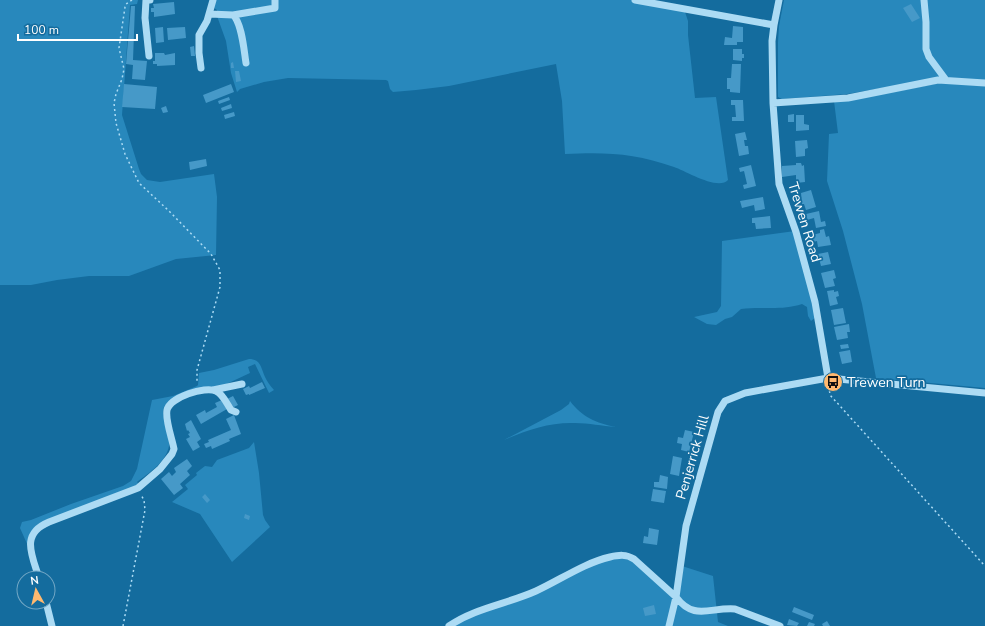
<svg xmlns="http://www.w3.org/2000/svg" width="985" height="626" font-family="'Nunito Sans',sans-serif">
<rect width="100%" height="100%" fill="#146c9e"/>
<!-- green -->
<path fill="#2888bc" d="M 0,0 L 146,0 L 138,0 L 137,4 L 130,5 L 122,115 L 139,169 L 141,174 L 147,180 L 160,182 L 214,174 L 217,197 L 216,255 L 176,259 L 129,276 L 89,276 L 57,280 L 31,285 L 0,285 Z
M 215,0 L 633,0 L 685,12 L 688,21 L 688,35 L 695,98 L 716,97 L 728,180 C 718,191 686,171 674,167 C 635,153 606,152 565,154 L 562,101 L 556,64 L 449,86 L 416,90 L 393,92 L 390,89 L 388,81 L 386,80 L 288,78 L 264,82 L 240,89 L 237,92 L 231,73 L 226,41 L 217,16 L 217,10 L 214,8 Z
M 784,0 L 985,0 L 985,83 L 946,80 L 900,85 L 847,94 L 782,99 L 778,97 L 778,42 L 779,26 Z
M 940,83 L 985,86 L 985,388 L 876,378 L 862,304 L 843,231 L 827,181 L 829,134 L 838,133 L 834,101 L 877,95 Z
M 795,231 L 816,317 L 811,321 L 808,316 L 807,307 L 802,304 C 781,311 762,306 741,309 L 732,317 L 725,319 L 716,325 L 707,324 L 694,317 L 717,312 L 721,306 L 722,241 Z
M 249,359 C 261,359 261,368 265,377 C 267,381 270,386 274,390 L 269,393 L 255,364 L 248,367 L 250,373 L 220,387 L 169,402 L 164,407 L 163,412 C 165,421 171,438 169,446 C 166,462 149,473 137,482 L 140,486 L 34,532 L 32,555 L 20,528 L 22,522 L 31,520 L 71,504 L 123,486 L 131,481 L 137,469 L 152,400 L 173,396 L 197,386 L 198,385 L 199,373 L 214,370 Z
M 570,401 C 582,417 596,423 616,427 C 602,426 589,423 575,423 C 550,422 527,430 504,440 L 561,410 L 569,404 Z
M 254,442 L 259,473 L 263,515 L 265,520 L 270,527 L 232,562 L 200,514 L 172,502 L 188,489 L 185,485 L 197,475 L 196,473 L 205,466 L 212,467 L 217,460 L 249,448 Z
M 611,558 L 629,558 L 674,599 L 667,626 L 453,626 L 458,622 L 594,564 Z
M 682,566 L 713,576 L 718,622 L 728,626 L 671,626 Z"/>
<!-- building -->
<path fill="#4699c8" d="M 174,2 L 175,14 L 154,17 L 154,12 L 151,12 L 151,8 L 154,8 L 153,4 Z
M 911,4 L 920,18 L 912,22 L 903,8 Z
M 131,6 L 135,6 L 133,60 L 147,61 L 145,80 L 132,79 L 133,65 L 126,64 Z
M 733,26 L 743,27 L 743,42 L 737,42 L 737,45 L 724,45 L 725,37 L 732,38 Z
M 163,27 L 164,42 L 156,43 L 155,28 Z
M 185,27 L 186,38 L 168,40 L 167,28 Z
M 194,46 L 195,56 L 191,56 L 190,47 Z
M 733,49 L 742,49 L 742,54 L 744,54 L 744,58 L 742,58 L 742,61 L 733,60 Z
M 155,53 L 164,53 L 165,55 L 175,53 L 175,65 L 157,66 L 157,64 L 153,64 L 153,61 L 155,61 Z
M 233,62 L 234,68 L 231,68 L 231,63 Z
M 732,64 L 741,64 L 740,93 L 730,92 L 730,89 L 727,89 L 727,78 L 731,78 Z
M 235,71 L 239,71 L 241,81 L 236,82 Z
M 124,84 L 157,87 L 155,109 L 122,107 Z
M 231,84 L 234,92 L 206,103 L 203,95 Z
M 229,97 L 230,100 L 219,104 L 218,101 Z
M 731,100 L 743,100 L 744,121 L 732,121 L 732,117 L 736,117 L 735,105 L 731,105 Z
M 231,104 L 232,108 L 222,111 L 221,108 Z
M 166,106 L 168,112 L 163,113 L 161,108 Z
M 234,112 L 235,116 L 225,119 L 224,115 Z
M 794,114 L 794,122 L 788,122 L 788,115 Z
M 796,115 L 804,115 L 804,124 L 809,125 L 809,130 L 796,131 Z
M 745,132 L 747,140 L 744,140 L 745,146 L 748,146 L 749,154 L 739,156 L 735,134 Z
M 807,140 L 808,148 L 805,149 L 805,156 L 796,157 L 795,141 Z
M 206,159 L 207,166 L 190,170 L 189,162 Z
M 796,163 L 801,163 L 802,166 L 804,165 L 805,182 L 796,183 L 796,175 L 782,177 L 782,166 L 796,165 Z
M 751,165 L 756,186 L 744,189 L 743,185 L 747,184 L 744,171 L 740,172 L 739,168 Z
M 811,190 L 816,207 L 806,210 L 804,204 L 802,204 L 801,193 Z
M 763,197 L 765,209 L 755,211 L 754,205 L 742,208 L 740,201 Z
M 819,211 L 821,222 L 825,221 L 826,226 L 816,228 L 814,218 L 807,220 L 806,214 Z
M 770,216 L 771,228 L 756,229 L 755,223 L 752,223 L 752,218 Z
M 824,229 L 826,237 L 829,236 L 831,245 L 818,247 L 817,241 L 813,242 L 812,235 L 820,233 L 820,230 Z
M 828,252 L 831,264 L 821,266 L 818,254 Z
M 834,270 L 836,278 L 833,279 L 835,286 L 825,288 L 821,273 Z
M 834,290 L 834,292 L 838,291 L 839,296 L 836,297 L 838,304 L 830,306 L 827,291 Z
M 843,308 L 846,323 L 834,325 L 831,310 Z
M 849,324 L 850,332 L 847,332 L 848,338 L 837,340 L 834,327 Z
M 848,344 L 849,348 L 841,349 L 840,345 Z
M 850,350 L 852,362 L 842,364 L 839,352 Z
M 262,382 L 265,388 L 249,395 L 249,394 L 246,395 L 243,389 L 249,386 L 250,388 Z
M 233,396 L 238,405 L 232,408 L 227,399 Z
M 222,400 L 227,409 L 201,424 L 196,415 L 205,410 L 206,413 L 217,407 L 215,403 Z
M 234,415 L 241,434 L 229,439 L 230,441 L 212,449 L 211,446 L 206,448 L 204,444 L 209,442 L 208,440 L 231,430 L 226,419 Z
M 191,420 L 201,439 L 197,442 L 200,447 L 193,451 L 186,439 L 190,437 L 188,434 L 190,433 L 188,430 L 187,431 L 185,424 Z
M 685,430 L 694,432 L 689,452 L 681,450 L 682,444 L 677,443 L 678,437 L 683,438 Z
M 673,456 L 682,458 L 679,476 L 670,474 Z
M 187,459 L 192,466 L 187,471 L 190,475 L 180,484 L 183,488 L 174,495 L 161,479 L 169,472 L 172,476 L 176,472 L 174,468 Z
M 660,475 L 668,477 L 667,489 L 654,487 L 654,482 L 659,482 Z
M 653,489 L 666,491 L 664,503 L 651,501 Z
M 205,494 L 210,500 L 207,503 L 202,497 Z
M 245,514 L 250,516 L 249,520 L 244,518 Z
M 649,528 L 659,530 L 657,545 L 643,543 L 644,536 L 648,537 Z
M 654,605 L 656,614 L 645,616 L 643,608 Z
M 794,607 L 814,615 L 812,620 L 792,612 Z
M 789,619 L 799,623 L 797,626 L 787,625 Z
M 827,621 L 830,626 L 823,626 L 822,624 Z
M 809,622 L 815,624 L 814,626 L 807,626 Z"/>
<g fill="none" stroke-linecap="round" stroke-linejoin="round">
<!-- path -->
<path stroke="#acdbf4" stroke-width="1.5" stroke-dasharray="2 3" stroke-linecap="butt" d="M 132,0 L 126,4 L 125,7 L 119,48 L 124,69 L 122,79 L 116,94 L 114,103 L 116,123 L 125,154 L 139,183 L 169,211 L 211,254 L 220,270 L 220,287 L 197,370 L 197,383
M 829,386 L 830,395 L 985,566
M 123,626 L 145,510 L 144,500 L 141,495"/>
<!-- minor -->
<path stroke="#acdbf4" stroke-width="7" d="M 635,0 L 774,25
M 779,0 L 774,25 L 772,41 L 773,103 L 779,184 L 796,232 L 815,302 L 828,378
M 924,0 L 926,22 L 926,49 L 929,57 L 946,80
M 210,14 L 233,15 C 242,23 244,51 246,63
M 233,15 L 275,8 L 275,0
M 149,56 L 145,18 L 146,0 L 150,0
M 201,68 L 199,53 L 199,35 L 207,21 L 213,0
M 773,103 L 848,98 L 938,80 L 985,83
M 213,390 L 242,384
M 39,578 C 32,555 20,534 49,522 L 138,488 L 160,469 L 172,454 L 174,449 C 172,438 165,420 167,410 C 170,397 205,386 216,391 C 223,394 227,404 231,410 L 236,412
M 46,602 L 52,626
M 449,626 C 475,608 507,604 536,591 C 560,580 584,563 610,557 C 619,555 626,554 634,559 L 676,597 C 694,621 710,607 735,609 L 780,626
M 669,626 L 676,597 L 686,526 L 718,412 L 725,401 L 745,393 L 828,378 L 985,393"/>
</g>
<!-- icons -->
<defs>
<g id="bus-disc" transform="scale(1)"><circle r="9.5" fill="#ffb96f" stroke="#146c9e"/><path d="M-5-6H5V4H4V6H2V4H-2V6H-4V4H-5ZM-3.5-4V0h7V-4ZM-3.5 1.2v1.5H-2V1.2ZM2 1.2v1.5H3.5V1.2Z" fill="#111"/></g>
</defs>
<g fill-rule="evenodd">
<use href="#bus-disc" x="833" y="382"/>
</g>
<g text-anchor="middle" stroke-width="3.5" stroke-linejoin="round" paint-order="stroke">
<!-- street labels -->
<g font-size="14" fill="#fff" stroke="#146c9e">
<text transform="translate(805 222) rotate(73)" y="5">Trewen Road</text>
<text transform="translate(692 457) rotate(-74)" y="5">Penjerrick Hill</text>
</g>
<!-- poi labels -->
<g font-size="14" fill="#fff" stroke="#146c9e" text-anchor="start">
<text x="847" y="387">Trewen Turn</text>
</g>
</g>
<!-- north arrow -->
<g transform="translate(36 590) rotate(352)"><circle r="19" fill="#146c9e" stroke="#72a7c5"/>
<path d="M0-3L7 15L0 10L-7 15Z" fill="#ffb96f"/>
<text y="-6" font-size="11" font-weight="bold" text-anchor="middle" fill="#ffffff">N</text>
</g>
<!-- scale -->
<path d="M18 34v6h119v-6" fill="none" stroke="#ffffff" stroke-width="2"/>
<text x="24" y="34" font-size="12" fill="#ffffff" stroke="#146c9e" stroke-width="3" paint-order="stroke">100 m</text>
</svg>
